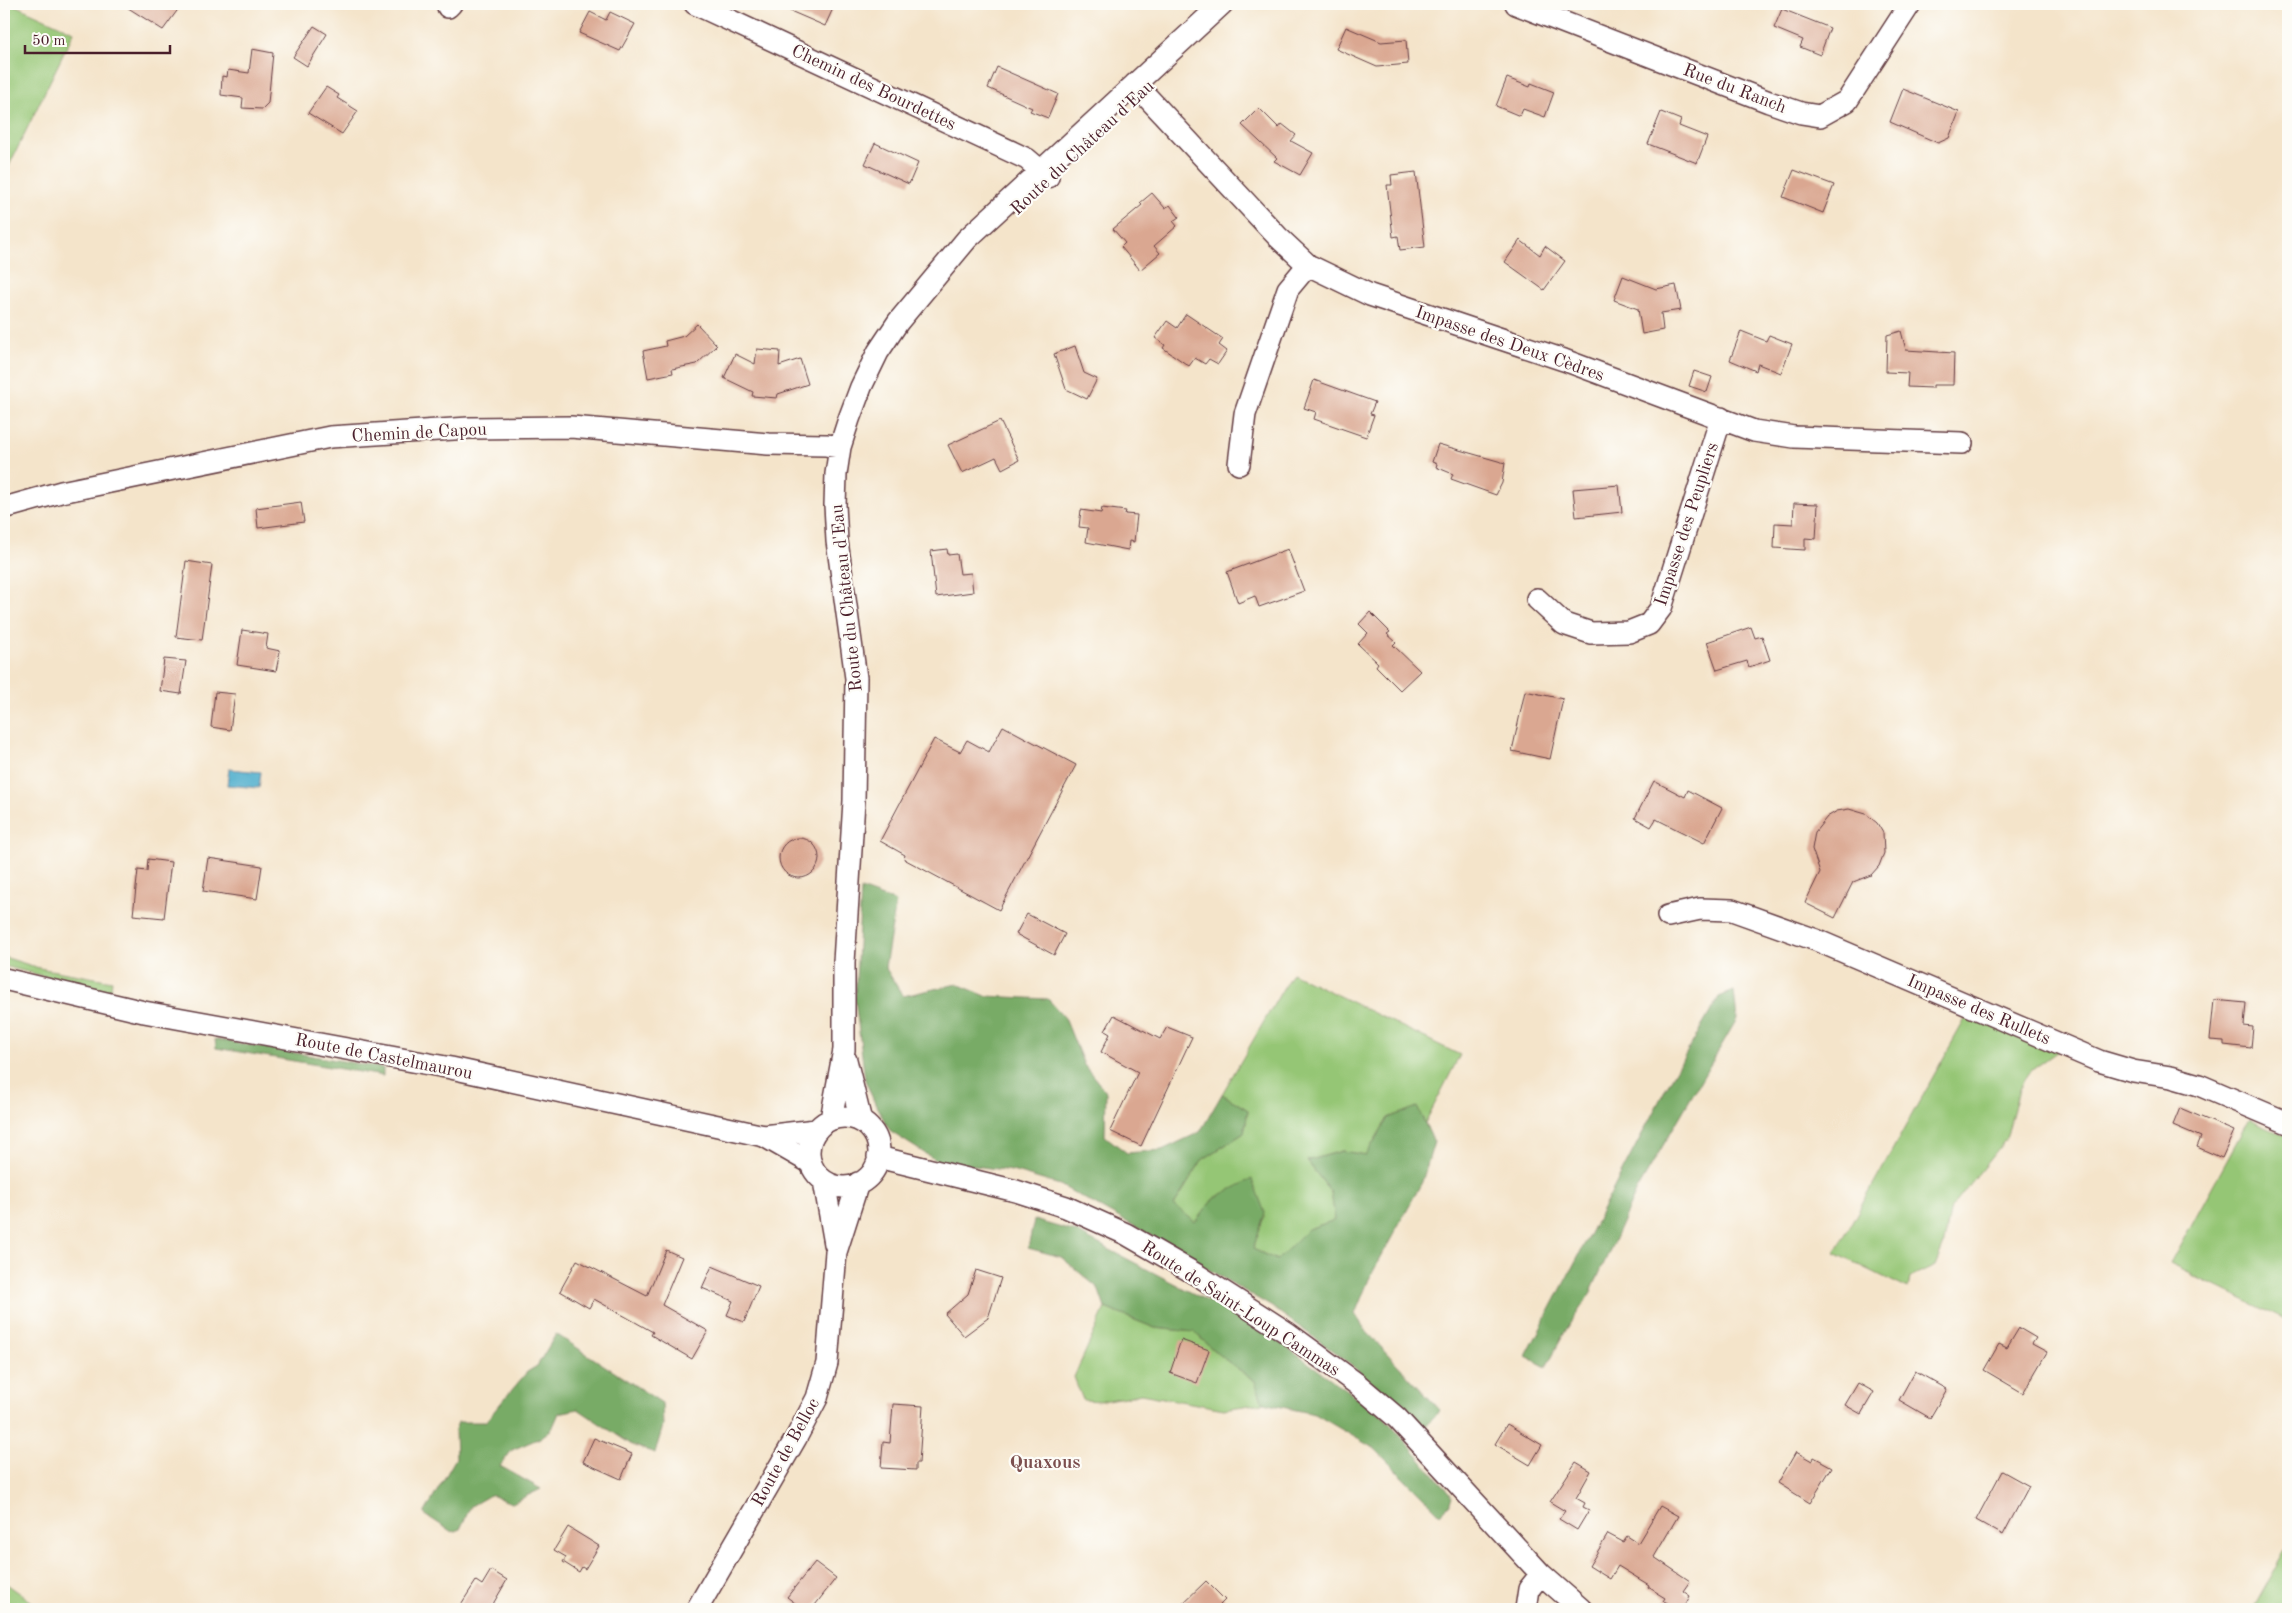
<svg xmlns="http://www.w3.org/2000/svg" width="2292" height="1613" font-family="'Old Standard TT',serif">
<rect width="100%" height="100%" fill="#fdfcf7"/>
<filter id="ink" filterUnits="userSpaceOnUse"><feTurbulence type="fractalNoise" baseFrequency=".02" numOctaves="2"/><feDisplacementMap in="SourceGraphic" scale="10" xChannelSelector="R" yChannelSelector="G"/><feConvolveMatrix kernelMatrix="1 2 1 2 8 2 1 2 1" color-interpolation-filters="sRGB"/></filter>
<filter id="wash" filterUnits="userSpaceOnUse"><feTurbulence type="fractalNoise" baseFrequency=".0096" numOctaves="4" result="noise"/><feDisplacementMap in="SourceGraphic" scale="20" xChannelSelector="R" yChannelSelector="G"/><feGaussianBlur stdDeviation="1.12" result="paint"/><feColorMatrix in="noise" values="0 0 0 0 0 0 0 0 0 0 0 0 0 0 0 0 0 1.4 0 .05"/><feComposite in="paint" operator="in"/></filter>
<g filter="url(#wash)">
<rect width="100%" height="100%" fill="#f4e4ca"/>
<!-- green -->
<path fill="#95c675" stroke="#707250" d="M 4,4 L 12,4 L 74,32 L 4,176 Z
M 4,957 L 39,968 L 112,981 L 111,989 L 105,992 L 4,966 Z
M 1292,973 L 1460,1055 L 1425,1123 L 1417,1108 L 1388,1118 L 1366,1155 L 1342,1151 L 1307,1161 L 1331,1192 L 1336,1220 L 1308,1229 L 1277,1260 L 1253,1249 L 1265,1213 L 1214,1198 L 1195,1223 L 1174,1205 L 1202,1160 L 1244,1133 L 1248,1110 L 1222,1094 Z
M 1969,1012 L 2058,1051 L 2032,1070 L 2019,1089 L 2006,1139 L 1951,1208 L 1943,1247 L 1935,1266 L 1910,1278 L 1908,1289 L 1835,1253 Z
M 2249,1119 L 2288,1136 L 2288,1321 L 2170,1264 Z
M 1105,1308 L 1155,1328 L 1194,1332 L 1219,1355 L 1255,1381 L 1263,1403 L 1224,1409 L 1141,1394 L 1103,1401 L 1083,1400 L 1074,1377 Z
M 2288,1546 L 2288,1609 L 2253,1609 Z
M 4,1582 L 42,1609 L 12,1609 L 4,1604 Z"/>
<!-- forest -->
<path fill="#78ab66" stroke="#616548" d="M 861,889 L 896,902 L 885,967 L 903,996 L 957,984 L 986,996 L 1048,999 L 1065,1018 L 1084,1065 L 1106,1092 L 1105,1136 L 1127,1153 L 1162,1150 L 1200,1132 L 1222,1094 L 1248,1110 L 1244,1133 L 1202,1160 L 1174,1205 L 1195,1222 L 1214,1198 L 1252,1179 L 1265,1213 L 1253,1249 L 1277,1260 L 1308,1229 L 1335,1220 L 1331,1192 L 1307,1161 L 1342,1151 L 1366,1155 L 1388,1118 L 1417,1107 L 1434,1142 L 1422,1182 L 1369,1279 L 1355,1314 L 1366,1331 L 1440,1410 L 1423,1429 L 1348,1362 L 1272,1307 L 1143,1231 L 1060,1185 L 1012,1171 L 937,1161 L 891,1132 L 876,1106 L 865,1080 L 855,999 Z
M 1734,991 L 1737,1019 L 1637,1190 L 1591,1292 L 1566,1330 L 1546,1367 L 1526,1356 L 1666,1088 L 1719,997 Z
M 215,1039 L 383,1068 L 383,1076 L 216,1048 Z
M 1034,1220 L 1076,1232 L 1261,1329 L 1384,1417 L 1453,1497 L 1450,1504 L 1440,1514 L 1375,1449 L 1315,1414 L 1263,1403 L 1255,1381 L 1219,1355 L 1194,1332 L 1155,1328 L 1105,1308 L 1098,1288 L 1061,1257 L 1028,1248 Z
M 556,1334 L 662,1403 L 663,1426 L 655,1453 L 632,1445 L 578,1409 L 559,1413 L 552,1429 L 540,1438 L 512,1450 L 500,1466 L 541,1489 L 512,1503 L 490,1495 L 471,1506 L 460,1529 L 452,1532 L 424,1514 L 456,1458 L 455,1430 L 458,1422 L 485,1422 L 527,1372 L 537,1366 Z"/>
<!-- water -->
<path fill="#4dadcc" stroke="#4c667c" d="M 229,769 L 261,772 L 259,788 L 227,785 Z"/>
<g id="blocks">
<!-- building -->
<path fill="#daa791" d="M 122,4 L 182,4 L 163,30 Z
M 774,4 L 835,4 L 825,26 Z
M 1782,9 L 1830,28 L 1820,55 L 1800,47 L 1803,40 L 1774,28 Z
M 590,12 L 606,20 L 610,12 L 635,24 L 620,51 L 579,33 Z
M 314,26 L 327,34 L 307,66 L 293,57 Z
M 1346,27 L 1381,42 L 1406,40 L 1408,64 L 1377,67 L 1336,49 Z
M 252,49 L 273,53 L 268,103 L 262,109 L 242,108 L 243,98 L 221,95 L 222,76 L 227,77 L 228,70 L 249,73 Z
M 997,67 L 1058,94 L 1048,118 L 1030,111 L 1032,108 L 988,88 Z
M 1507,78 L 1530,87 L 1531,83 L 1554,92 L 1545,117 L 1523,109 L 1520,116 L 1496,106 Z
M 326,87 L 339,95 L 337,98 L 358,111 L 342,134 L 308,113 Z
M 1903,89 L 1959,112 L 1949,138 L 1938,143 L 1890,122 Z
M 1259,108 L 1279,128 L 1282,124 L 1296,135 L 1291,141 L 1313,153 L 1300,175 L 1274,161 L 1277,158 L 1242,125 Z
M 1661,112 L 1681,120 L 1679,126 L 1707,137 L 1697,163 L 1648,144 Z
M 875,143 L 918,163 L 909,184 L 865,164 Z
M 1794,170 L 1834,185 L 1823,213 L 1783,197 Z
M 1416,172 L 1425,247 L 1400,250 L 1398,236 L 1393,237 L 1387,185 L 1392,185 L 1391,175 Z
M 1152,193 L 1165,208 L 1170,205 L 1179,217 L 1173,221 L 1177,226 L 1154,246 L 1160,253 L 1140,270 L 1121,247 L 1125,243 L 1113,229 L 1142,205 L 1140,203 Z
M 1520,240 L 1540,255 L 1545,246 L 1565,261 L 1544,290 L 1505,262 Z
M 1623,276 L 1656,289 L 1676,285 L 1681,310 L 1661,313 L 1663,330 L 1642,334 L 1638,309 L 1614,300 Z
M 1186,314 L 1223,339 L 1219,345 L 1227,351 L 1218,364 L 1209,359 L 1205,364 L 1195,358 L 1189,366 L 1163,348 L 1165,345 L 1155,338 L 1167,321 L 1177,328 Z
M 697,324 L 717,345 L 697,364 L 672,369 L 673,373 L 648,378 L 643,351 L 666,346 L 665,341 L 684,336 Z
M 1741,331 L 1766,341 L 1769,335 L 1792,344 L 1781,373 L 1758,364 L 1756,371 L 1730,360 Z
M 1901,331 L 1906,350 L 1954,353 L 1953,385 L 1933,385 L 1933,388 L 1907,387 L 1908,373 L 1886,372 L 1887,335 Z
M 1075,346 L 1084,373 L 1097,379 L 1087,399 L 1066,389 L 1054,354 Z
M 757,349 L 780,351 L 779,366 L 800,359 L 808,384 L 778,394 L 777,398 L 752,396 L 753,392 L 724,378 L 735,354 L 755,364 Z
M 1694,371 L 1712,377 L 1707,392 L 1689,386 Z
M 1314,380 L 1375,402 L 1370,414 L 1374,415 L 1366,437 L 1314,419 L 1316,412 L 1304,408 Z
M 1000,421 L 1019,460 L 1002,469 L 996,457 L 962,473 L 948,445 Z
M 1438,444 L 1505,463 L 1502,483 L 1496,495 L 1451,479 L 1453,474 L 1436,467 L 1437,464 L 1432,462 Z
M 1619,485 L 1622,512 L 1576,517 L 1573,489 Z
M 301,502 L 304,522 L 258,528 L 256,508 Z
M 1794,503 L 1818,504 L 1816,539 L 1805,538 L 1805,550 L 1774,548 L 1775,523 L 1793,524 Z
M 1102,508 L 1126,511 L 1125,514 L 1137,515 L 1134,542 L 1129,541 L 1128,550 L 1086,542 L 1088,528 L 1079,527 L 1081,510 L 1101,513 Z
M 947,549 L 948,555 L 957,554 L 960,574 L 971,573 L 973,592 L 936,597 L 931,551 Z
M 1288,549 L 1304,591 L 1259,607 L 1255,596 L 1238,603 L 1227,572 Z
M 186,561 L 212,565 L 202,640 L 176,637 Z
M 1370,612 L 1390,632 L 1387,634 L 1396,642 L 1393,645 L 1420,671 L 1400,690 L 1376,666 L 1378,663 L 1358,644 L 1368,633 L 1359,624 Z
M 1751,627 L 1755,638 L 1762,636 L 1770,660 L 1749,667 L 1747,661 L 1717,670 L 1707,642 Z
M 242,630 L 268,634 L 266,648 L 280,651 L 276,671 L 237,665 Z
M 164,659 L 186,661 L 181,694 L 160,691 Z
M 1525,691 L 1563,699 L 1550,759 L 1512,751 Z
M 215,692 L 235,694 L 230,730 L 211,727 Z
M 1003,726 L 1076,765 L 999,910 L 904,859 L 905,855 L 880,841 L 934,739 L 960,752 L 967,740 L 989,752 Z
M 1654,781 L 1685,797 L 1688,790 L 1722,808 L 1704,843 L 1656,819 L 1651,827 L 1635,818 Z
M 1849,809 L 1866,814 L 1877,823 L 1883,833 L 1884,853 L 1879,866 L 1871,875 L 1853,882 L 1835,918 L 1805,903 L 1820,872 L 1812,849 L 1815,832 L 1827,817 L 1837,811 Z
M779 858a20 20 0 1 1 40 0a20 20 0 1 1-40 0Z
M 208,858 L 262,866 L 257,899 L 203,891 Z
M 148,859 L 171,862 L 164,918 L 133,915 L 138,870 L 147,871 Z
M 1027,914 L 1065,934 L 1054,955 L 1016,934 Z
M 2214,1000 L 2246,1003 L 2244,1026 L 2253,1027 L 2251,1048 L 2224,1045 L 2224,1041 L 2210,1040 Z
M 1114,1015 L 1160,1039 L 1167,1027 L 1192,1037 L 1141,1146 L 1110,1131 L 1138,1072 L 1101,1052 L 1110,1034 L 1105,1031 Z
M 2180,1108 L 2234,1131 L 2222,1158 L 2197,1147 L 2201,1137 L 2173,1125 Z
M 666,1250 L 682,1257 L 662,1305 L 708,1331 L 692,1359 L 651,1335 L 653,1332 L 594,1299 L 589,1308 L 560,1291 L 577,1260 L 647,1296 Z
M 712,1266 L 759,1286 L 744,1322 L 727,1315 L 733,1301 L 702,1288 Z
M 976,1270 L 1001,1278 L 988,1318 L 964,1336 L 945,1314 L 968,1294 Z
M 2019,1328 L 2036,1338 L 2032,1344 L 2047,1352 L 2023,1393 L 1984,1370 L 1999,1344 L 2007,1348 Z
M 1181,1340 L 1209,1350 L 1197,1383 L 1170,1373 Z
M 1915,1371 L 1947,1389 L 1930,1418 L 1899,1400 Z
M 1858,1383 L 1874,1392 L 1861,1414 L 1845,1405 Z
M 893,1404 L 923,1406 L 919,1463 L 916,1463 L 916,1470 L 881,1468 L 883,1442 L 890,1443 Z
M 1507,1424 L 1542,1445 L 1530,1465 L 1495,1444 Z
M 594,1438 L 632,1454 L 621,1479 L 583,1462 Z
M 1796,1452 L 1812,1461 L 1814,1457 L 1832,1467 L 1810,1503 L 1778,1483 Z
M 1576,1462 L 1591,1471 L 1576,1498 L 1585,1503 L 1583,1507 L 1589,1510 L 1577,1530 L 1559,1519 L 1565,1511 L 1550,1502 Z
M 2002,1471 L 2029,1486 L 2003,1535 L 1976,1520 Z
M 1660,1506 L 1678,1516 L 1654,1557 L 1690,1581 L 1683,1591 L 1690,1596 L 1683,1609 L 1678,1609 L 1664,1601 L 1666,1598 L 1648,1587 L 1649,1585 L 1618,1566 L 1610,1579 L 1589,1566 L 1608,1534 L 1623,1542 L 1627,1536 L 1638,1543 Z
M 568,1527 L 599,1546 L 585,1569 L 582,1567 L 579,1572 L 563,1562 L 566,1557 L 554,1550 Z
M 815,1562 L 836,1578 L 812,1609 L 803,1609 L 787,1597 Z
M 491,1570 L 507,1580 L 490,1609 L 458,1609 L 476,1581 L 482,1585 Z
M 1206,1581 L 1225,1600 L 1216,1609 L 1177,1609 Z"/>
</g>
</g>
<g filter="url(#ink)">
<use href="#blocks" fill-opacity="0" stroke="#643d43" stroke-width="1"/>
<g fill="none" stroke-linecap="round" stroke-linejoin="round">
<!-- minor casing -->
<g stroke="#643d43" stroke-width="24">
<path id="minor" d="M 695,4 L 1027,159 L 1048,177
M 1516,4 L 1769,102 L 1801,113 L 1820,116 L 1847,101 L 1910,4
M 448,7 L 451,4
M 1135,84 L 1278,237 L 1308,265 L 1370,295 L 1564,360 L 1754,431 L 1794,437 L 1962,443
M 1239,464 L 1245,414 L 1288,289 L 1308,265
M 4,508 L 61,492 L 330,437 L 469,428 L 571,427 L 768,444 L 826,445 L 840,447
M 1537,599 L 1564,624 L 1591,633 L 1629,632 L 1649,624 L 1661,608 L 1721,418
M 1668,916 L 1700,909 L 1732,910 L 1816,940 L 2099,1061 L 2133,1071 L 2171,1077 L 2199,1085 L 2288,1123
M 4,979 L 144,1012 L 451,1068 L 764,1136 L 816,1130
M 846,1060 L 861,1121
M809 1152a35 35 0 1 1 70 0a35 35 0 1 1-70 0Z
M 831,1119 L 844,1050 L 844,962 L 854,801 L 856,678 L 837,541 L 835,505 L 836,474 L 840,447 L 849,419 L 861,387 L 878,352 L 898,322 L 967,239 L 1222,4
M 764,1136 L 811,1163
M 878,1157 L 1016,1191 L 1066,1207 L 1126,1234 L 1199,1276 L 1286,1332 L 1357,1384 L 1397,1418 L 1541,1574 L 1581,1609
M 824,1181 L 835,1244
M 697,1609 L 796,1438 L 817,1398 L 827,1363 L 836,1252 L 858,1183
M 1526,1609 L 1529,1589 L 1541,1574"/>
</g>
<!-- minor -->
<use href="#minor" stroke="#fff" stroke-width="21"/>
</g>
</g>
<g text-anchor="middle" stroke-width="4.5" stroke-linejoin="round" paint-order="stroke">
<!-- street labels -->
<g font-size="18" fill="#4a1f2b" stroke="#fdfcf7">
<text transform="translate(874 87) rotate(25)" y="6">Chemin des Bourdettes</text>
<text transform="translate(1735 88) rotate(21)" y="6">Rue du Ranch</text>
<text transform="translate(1082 147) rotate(-43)" y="6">Route du Château d'Eau</text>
<text transform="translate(1510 343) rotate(19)" y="6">Impasse des Deux Cèdres</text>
<text transform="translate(419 432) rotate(-3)" y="6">Chemin de Capou</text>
<text transform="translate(1686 524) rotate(-72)" y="6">Impasse des Peupliers</text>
<text transform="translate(846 598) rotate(-96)" y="6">Route du Château d'Eau</text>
<text transform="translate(1979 1009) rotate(23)" y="6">Impasse des Rullets</text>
<text transform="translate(384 1056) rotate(11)" y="6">Route de Castelmaurou</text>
<text transform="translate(1241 1308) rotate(33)" y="6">Route de Saint-Loup Cammas</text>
<text transform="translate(785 1452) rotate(-61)" y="6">Route de Belloc</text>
</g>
<!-- neighbourhood labels -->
<g font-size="19" font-weight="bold" fill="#7c4f4f" stroke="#fdfcf7">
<text x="1045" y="1468">Quaxous</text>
</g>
</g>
<!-- margin -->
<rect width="2292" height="1613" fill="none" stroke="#fdfcf7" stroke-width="20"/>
<!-- scale -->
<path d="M25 45v8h145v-8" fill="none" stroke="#4a1f2b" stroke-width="2.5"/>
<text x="32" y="45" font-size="15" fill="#4a1f2b" stroke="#fdfcf7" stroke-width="4" paint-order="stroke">50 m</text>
</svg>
